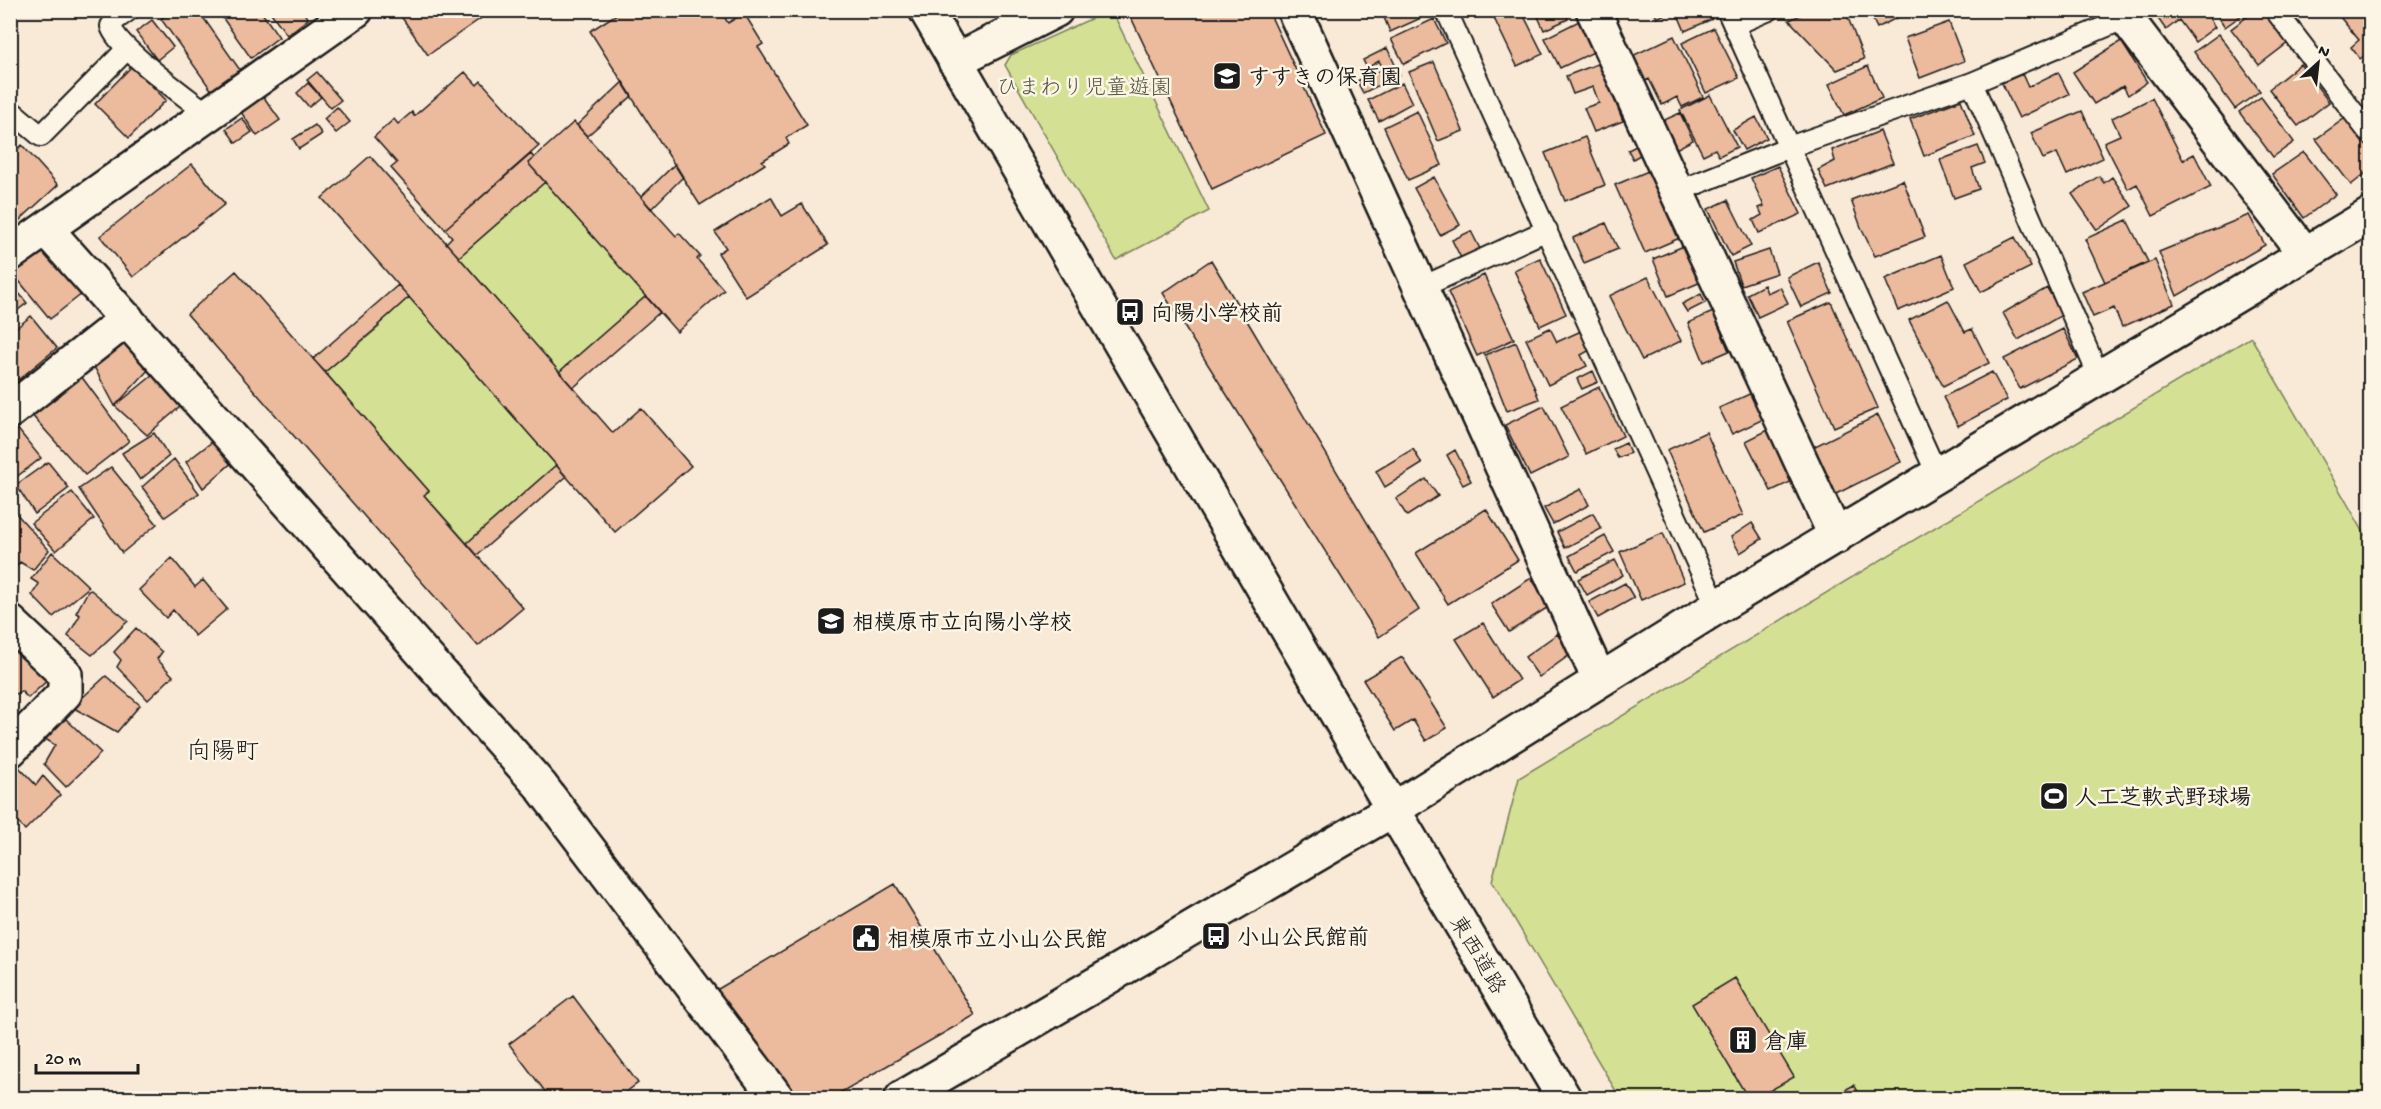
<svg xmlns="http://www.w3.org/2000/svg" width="2381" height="1109" font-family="'Gochi Hand','Klee One',sans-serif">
<rect width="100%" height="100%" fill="#f9e9d7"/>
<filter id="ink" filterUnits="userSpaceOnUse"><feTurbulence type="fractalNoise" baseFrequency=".0167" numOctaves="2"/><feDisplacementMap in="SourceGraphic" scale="12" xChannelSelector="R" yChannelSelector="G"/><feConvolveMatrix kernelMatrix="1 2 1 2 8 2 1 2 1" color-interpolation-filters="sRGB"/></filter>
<g filter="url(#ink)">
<!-- green -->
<path fill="#d4e195" stroke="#787e58" stroke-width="1.5" d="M 1108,11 L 1112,11 L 1209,211 L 1116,260 L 1005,65 L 1011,55 Z
M 545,182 L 646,296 L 559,372 L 459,257 Z
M 409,297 L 556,465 L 467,543 L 424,495 L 428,491 L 325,372 L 379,327 L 378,325 Z
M 2251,337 L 2370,543 L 2370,1098 L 1620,1098 L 1492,881 L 1519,778 Z"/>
<!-- building -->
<path fill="#ecba9d" stroke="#1c1c1c" stroke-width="1.5" d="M 173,10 L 198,10 L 240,70 L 212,91 L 161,19 Z
M 217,10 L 260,10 L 279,37 L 251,58 Z
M 269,10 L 302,10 L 308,19 L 287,35 Z
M 400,10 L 485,10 L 487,14 L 428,55 L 398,12 Z
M 623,10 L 720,10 L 728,23 L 744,13 L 763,44 L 758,47 L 807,125 L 786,138 L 789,144 L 762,161 L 765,164 L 700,205 L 590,31 Z
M 1135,10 L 1268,10 L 1326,135 L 1212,189 L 1129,13 Z
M 1381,10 L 1431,10 L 1432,13 L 1390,32 Z
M 1498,10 L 1521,10 L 1543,54 L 1517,66 L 1492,14 Z
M 1535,10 L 1568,10 L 1565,12 L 1568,19 L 1544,30 Z
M 1653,10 L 1675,10 L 1657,18 Z
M 1676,10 L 1708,10 L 1712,19 L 1685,31 Z
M 1812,10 L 1845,10 L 1864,59 L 1837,70 L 1789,20 Z
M 1868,10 L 1912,10 L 1877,28 Z
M 2152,10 L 2204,10 L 2215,27 L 2195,42 L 2179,20 L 2166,30 Z
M 2214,10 L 2245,10 L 2246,12 L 2225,27 Z
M 2256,10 L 2266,10 L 2289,42 L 2259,65 L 2231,29 Z
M 2349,10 L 2362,10 L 2370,21 L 2370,51 L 2360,59 L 2351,47 L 2359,40 L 2340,17 Z
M 1434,19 L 1446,43 L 1404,64 L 1391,39 Z
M 1583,19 L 1598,50 L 1560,68 L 1545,38 Z
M 152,20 L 173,47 L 157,60 L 136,32 Z
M 1949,22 L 1964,61 L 1920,78 L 1905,38 Z
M 1714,28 L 1739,78 L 1706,93 L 1682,43 Z
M 2219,34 L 2260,91 L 2235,109 L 2194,52 Z
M 1674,36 L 1703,97 L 1682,107 L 1677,97 L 1662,105 L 1649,79 L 1642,83 L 1630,57 Z
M 2121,41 L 2147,82 L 2128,95 L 2123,86 L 2094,104 L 2073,72 Z
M 1387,48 L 1400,75 L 1363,93 L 1357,81 L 1383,68 L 1379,61 L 1367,68 L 1363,60 Z
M 2370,58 L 2370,76 L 2362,63 Z
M 1434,62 L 1463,131 L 1438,141 L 1409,72 Z
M 1600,63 L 1623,121 L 1594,132 L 1584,108 L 1599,103 L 1593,87 L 1573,94 L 1566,76 Z
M 2300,64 L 2329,102 L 2298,126 L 2269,89 Z
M 132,66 L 166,100 L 129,138 L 95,104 Z
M 1868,66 L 1882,98 L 1844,115 L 1829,84 Z
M 317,72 L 341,100 L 331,108 L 307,80 Z
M 465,72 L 477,85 L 481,81 L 539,146 L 445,229 L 391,168 L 397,163 L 374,137 L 394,119 L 398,124 L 412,112 L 414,116 Z
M 2058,72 L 2069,94 L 2019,118 L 2002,83 L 2022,74 L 2028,87 Z
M 623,82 L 632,96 L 587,136 L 577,125 Z
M 308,83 L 321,97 L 309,107 L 297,93 Z
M 1402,83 L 1412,103 L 1379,121 L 1368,100 Z
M 1710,95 L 1737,147 L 1719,156 L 1715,149 L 1703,155 L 1680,110 Z
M 263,96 L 280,120 L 257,136 L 241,112 Z
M 2261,97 L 2294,142 L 2273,157 L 2239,112 Z
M 2152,98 L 2183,160 L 2194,154 L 2211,187 L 2153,216 L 2137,184 L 2128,189 L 2104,142 L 2120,135 L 2112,118 Z
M 1961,100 L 1975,136 L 1924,156 L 1910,119 Z
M 337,107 L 350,122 L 336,133 L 324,119 Z
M 1417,111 L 1442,165 L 1408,180 L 1384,127 Z
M 2082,111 L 2103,158 L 2067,175 L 2057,153 L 2043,159 L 2031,133 Z
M 1680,113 L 1693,140 L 1674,150 L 1660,122 Z
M 2348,116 L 2370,147 L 2370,170 L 2351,185 L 2316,139 Z
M 1756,117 L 1767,138 L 1744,150 L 1733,130 Z
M 242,118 L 252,132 L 236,143 L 226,129 Z
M 574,122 L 676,236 L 679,233 L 700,256 L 697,259 L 724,290 L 677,332 L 528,163 Z
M 315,125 L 322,134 L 299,149 L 293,139 Z
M 1880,131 L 1893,163 L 1827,189 L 1818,170 L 1835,161 L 1832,150 Z
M 1585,137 L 1605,185 L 1565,201 L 1545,153 Z
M 1642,143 L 1647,151 L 1633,159 L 1628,150 Z
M 22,145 L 58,185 L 10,229 L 10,156 Z
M 1978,146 L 1985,163 L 1972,168 L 1979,189 L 1954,198 L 1940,160 Z
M 2304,152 L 2336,194 L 2304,218 L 2272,174 Z
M 531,154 L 534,158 L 528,163 L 545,182 L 459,257 L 446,243 L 452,237 L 445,229 Z
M 370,156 L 613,433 L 641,408 L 691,466 L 615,532 L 322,198 Z
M 192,164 L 225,204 L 133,277 L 100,236 Z
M 675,164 L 683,177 L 651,209 L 641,197 Z
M 1778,166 L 1801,214 L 1759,233 L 1753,220 L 1762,215 L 1759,208 L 1764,206 L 1751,178 Z
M 1653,169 L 1682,237 L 1645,253 L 1615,185 Z
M 2099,176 L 2104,183 L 2112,177 L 2132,206 L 2097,230 L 2072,194 Z
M 1434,177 L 1460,225 L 1440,235 L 1414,188 Z
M 1903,180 L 1925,237 L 1875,256 L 1862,230 L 1851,200 Z
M 771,197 L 782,216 L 802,204 L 828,245 L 746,297 L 718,253 L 726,248 L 715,232 Z
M 1728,200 L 1751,246 L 1731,256 L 1708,209 Z
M 2249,215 L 2265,245 L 2177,296 L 2159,252 Z
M 2127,220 L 2148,262 L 2105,282 L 2085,239 Z
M 1606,223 L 1618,249 L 1584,263 L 1573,238 Z
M 1471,231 L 1480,249 L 1461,258 L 1452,240 Z
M 2015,237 L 2031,267 L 1981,292 L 1966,262 Z
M 47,241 L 87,290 L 50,319 L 11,271 Z
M 1686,245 L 1701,282 L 1668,296 L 1653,259 Z
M 1769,250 L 1777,273 L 1741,285 L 1733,262 Z
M 1941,255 L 1954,287 L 1898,311 L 1885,279 Z
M 1540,258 L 1566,314 L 1540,326 L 1514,270 Z
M 1211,260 L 1419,610 L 1379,637 L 1163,293 Z
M 2155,260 L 2174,304 L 2122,327 L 2114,308 L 2093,317 L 2082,292 Z
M 1818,262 L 1832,293 L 1801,307 L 1787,277 Z
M 236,271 L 429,491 L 424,495 L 523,608 L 478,646 L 187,314 Z
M 1484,275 L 1514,339 L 1477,356 L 1448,292 Z
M 1648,277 L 1681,341 L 1642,360 L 1609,296 Z
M 10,282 L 27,303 L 10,316 Z
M 398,285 L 409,297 L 378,325 L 379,326 L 325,372 L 313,359 Z
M 1764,285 L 1767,293 L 1780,287 L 1788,303 L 1758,317 L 1747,294 Z
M 2047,288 L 2062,315 L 2018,340 L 2003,313 Z
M 1701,294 L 1705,303 L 1687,312 L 1682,304 Z
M 646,296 L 660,312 L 573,388 L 559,372 Z
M 1948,300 L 1965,332 L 1972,329 L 1989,363 L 1943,386 L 1909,320 Z
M 1831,302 L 1878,408 L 1834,427 L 1787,321 Z
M 1713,312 L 1729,351 L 1704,362 L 1688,323 Z
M 31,316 L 57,348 L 18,380 L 10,371 L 10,333 Z
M 1550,328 L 1557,342 L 1581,331 L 1590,350 L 1581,355 L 1587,366 L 1548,385 L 1526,339 Z
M 2063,329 L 2078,359 L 2020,389 L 2004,359 Z
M 127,338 L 150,368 L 115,406 L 91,361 Z
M 1516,342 L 1539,399 L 1507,411 L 1485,355 Z
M 158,371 L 187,401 L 147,435 L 115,406 Z
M 1593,371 L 1598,382 L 1582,389 L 1577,379 Z
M 1992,372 L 2007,400 L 1958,426 L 1943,397 Z
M 81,376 L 129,441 L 85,475 L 30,413 Z
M 1599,387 L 1623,436 L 1586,454 L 1561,406 Z
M 1756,391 L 1768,417 L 1732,434 L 1719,408 Z
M 1544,406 L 1569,457 L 1530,476 L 1505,425 Z
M 1878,415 L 1901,462 L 1834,495 L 1813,447 Z
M 12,422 L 41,458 L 11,481 L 10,424 Z
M 1774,427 L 1799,478 L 1771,491 L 1746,441 Z
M 1706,432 L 1743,515 L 1704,532 L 1667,450 Z
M 154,433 L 169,456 L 140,480 L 122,453 Z
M 221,435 L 236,459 L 203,488 L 186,462 Z
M 1626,443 L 1630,453 L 1618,458 L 1613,449 Z
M 1413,449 L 1422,464 L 1385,487 L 1376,471 Z
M 1455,450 L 1471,481 L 1463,485 L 1447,455 Z
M 174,459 L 199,493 L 165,517 L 142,487 Z
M 48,462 L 69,488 L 35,514 L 16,485 Z
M 556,465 L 566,477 L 477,555 L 467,543 Z
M 111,467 L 157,524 L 122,553 L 79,489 Z
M 1426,479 L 1438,496 L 1407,516 L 1396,499 Z
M 1581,489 L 1589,505 L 1553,524 L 1544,508 Z
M 72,492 L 94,519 L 56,551 L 31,523 Z
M 1486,509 L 1518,560 L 1448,604 L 1416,553 Z
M 14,511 L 49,550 L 33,570 L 20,562 L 10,573 L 10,514 Z
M 1593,513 L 1601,529 L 1565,548 L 1557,532 Z
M 1752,523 L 1762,539 L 1740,553 L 1731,537 Z
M 1663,533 L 1684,582 L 1641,600 L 1620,552 Z
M 1605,536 L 1614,552 L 1577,571 L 1569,556 Z
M 52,552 L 89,587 L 53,617 L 32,595 L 39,584 L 31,579 Z
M 172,558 L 195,587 L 203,580 L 227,609 L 195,636 L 173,610 L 166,618 L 139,590 Z
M 1615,560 L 1623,575 L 1587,595 L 1578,579 Z
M 1531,578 L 1550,606 L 1509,632 L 1491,604 Z
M 1625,583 L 1634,598 L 1598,618 L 1589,602 Z
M 91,590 L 128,621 L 92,655 L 68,636 L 80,615 L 76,613 L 88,591 Z
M 1483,623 L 1519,680 L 1493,697 L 1456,639 Z
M 136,628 L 162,652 L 157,659 L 173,676 L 148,700 L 117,667 L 121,660 L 114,652 Z
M 1557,634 L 1571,654 L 1539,677 L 1525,657 Z
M 19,645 L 51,677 L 28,698 L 21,691 L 10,697 L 10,652 Z
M 1402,657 L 1447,728 L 1426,741 L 1413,720 L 1395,731 L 1363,680 Z
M 106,676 L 140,705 L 117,732 L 72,707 Z
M 66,719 L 101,753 L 66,787 L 44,764 L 55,745 L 42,737 Z
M 17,765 L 36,785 L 43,776 L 60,795 L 25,830 L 10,814 L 10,771 Z
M 895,884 L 975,1015 L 831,1098 L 799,1098 L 713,992 Z
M 1735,978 L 1794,1077 L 1757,1098 L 1748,1098 L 1692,1004 Z
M 573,996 L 638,1083 L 618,1098 L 550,1098 L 509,1044 Z
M 1854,1085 L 1862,1098 L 1830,1098 Z"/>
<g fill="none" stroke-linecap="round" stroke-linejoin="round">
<!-- lane casing -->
<g stroke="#1c1c1c" stroke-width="24">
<path id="lane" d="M 129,10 L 115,20 L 111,26 C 116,48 188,98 209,115
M 1446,10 L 1717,607
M 1727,10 L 1937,474
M 2275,10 L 2370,134
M 1734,25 L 1769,10
M 1972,83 L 2100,379
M 10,110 L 41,136 L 127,49
M 1676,192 L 1789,147 L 1972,83 L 2126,18
M 1420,288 L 1547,230"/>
</g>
<!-- street casing -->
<g stroke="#1c1c1c" stroke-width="38">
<path id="street" d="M 1294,10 L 1599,679
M 1593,10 L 1836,537
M 2120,10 L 2305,254
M 955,61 L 1056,10
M 46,229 L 540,785 L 777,1098
M 10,254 L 356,10
M 10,411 L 127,319
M 10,622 L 65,674 L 65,693 L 10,750"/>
</g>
<!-- secondary casing -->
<g stroke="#1c1c1c" stroke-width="38">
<path id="secondary" d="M 926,10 L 1372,774 L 1564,1098
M 902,1098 L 1394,809 L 1717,607 L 2370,215"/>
</g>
<!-- lane -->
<use href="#lane" stroke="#fcf5e5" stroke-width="20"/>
<!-- street -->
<use href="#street" stroke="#fcf5e5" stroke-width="33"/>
<!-- secondary -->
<use href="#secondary" stroke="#fcf5e5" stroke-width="33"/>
</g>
</g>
<!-- icons -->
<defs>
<g id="school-square" transform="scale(1.5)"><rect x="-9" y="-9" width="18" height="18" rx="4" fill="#1c1c1c" stroke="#fcf5e5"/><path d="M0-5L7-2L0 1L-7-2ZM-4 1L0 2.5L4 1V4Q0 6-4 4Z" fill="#fff"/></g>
<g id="bus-square" transform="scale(1.5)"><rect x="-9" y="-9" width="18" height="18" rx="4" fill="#1c1c1c" stroke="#fcf5e5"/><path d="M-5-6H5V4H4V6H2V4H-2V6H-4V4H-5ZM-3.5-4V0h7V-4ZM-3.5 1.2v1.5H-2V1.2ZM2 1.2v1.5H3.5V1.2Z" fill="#fff"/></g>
<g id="stadium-square" transform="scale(1.5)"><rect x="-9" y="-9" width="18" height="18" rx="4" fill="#1c1c1c" stroke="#fcf5e5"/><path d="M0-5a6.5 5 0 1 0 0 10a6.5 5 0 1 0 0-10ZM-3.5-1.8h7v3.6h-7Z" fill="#fff"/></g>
<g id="civic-square" transform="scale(1.5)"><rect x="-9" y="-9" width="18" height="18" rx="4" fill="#1c1c1c" stroke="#fcf5e5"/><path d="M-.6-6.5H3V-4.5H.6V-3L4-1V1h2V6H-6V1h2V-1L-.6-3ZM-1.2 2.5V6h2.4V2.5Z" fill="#fff"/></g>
<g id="building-square" transform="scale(1.5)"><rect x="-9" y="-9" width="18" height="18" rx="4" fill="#1c1c1c" stroke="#fcf5e5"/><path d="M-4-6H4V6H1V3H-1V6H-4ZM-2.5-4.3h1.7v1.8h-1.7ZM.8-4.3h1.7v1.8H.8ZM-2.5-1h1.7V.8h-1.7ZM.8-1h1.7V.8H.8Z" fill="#fff"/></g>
</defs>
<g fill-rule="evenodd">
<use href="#school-square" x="1227" y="76"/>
<use href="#bus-square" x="1130" y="312"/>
<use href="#school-square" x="831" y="621"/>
<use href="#stadium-square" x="2054" y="796"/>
<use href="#bus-square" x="1216" y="936"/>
<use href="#civic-square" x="866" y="938"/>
<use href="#building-square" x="1743" y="1040"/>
</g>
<g text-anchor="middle" stroke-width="5" stroke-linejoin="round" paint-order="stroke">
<!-- poi labels -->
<g font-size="22" font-weight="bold" fill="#1c1c1c" stroke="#fcf5e5" text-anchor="start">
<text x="1248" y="84">すすきの保育園</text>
<text x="1151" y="320">向陽小学校前</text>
<text x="852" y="629">相模原市立向陽小学校</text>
<text x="2075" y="804">人工芝軟式野球場</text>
<text x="1237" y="944">小山公民館前</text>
<text x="887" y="946">相模原市立小山公民館</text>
<text x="1764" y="1048">倉庫</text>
</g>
<!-- park labels -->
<g font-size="22" fill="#535740" stroke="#fcf5e5">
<text x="1084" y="94">ひまわり児童遊園</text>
</g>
<!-- street labels -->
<g font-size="22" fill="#1c1c1c" stroke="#fcf5e5">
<text transform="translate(1479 954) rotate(59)" y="8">東西道路</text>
</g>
<!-- neighbourhood labels -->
<g font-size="24" fill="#1c1c1c" stroke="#fcf5e5">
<text x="223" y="758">向陽町</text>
</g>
</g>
<!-- margin -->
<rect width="2381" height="1109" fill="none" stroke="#fcf5e5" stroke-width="36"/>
<rect x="18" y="18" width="2345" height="1073" fill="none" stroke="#1c1c1c" stroke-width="2" filter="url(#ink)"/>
<!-- north arrow -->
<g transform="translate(2318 63) rotate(27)" stroke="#fcf5e5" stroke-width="4.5" paint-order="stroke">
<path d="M0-4.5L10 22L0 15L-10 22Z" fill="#1c1c1c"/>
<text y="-9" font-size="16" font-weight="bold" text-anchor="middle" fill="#1c1c1c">N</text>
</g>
<!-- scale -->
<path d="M36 1064v9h102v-9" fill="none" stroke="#1c1c1c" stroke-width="3"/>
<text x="45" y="1064" font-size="18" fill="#1c1c1c" stroke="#fcf5e5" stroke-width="4.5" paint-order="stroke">20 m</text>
</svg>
